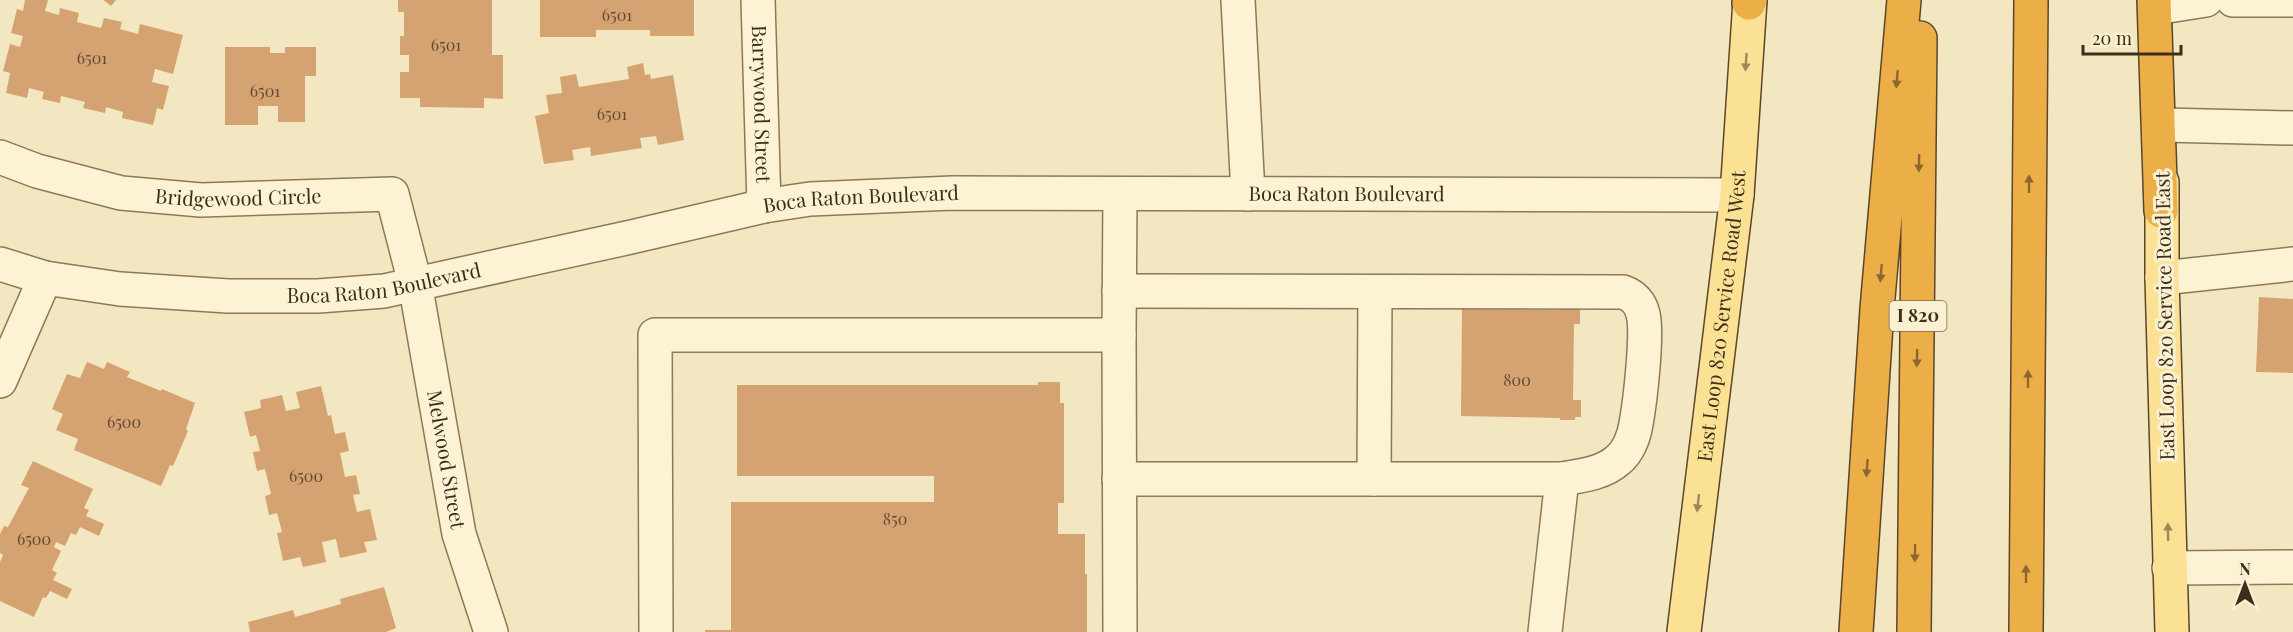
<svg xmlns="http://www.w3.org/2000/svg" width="2293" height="632" font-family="'Playfair Display',serif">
<rect width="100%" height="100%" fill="#f3e7c1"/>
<!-- building -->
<path fill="#d5a272" d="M 25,0 L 48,0 L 45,11 L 59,15 L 60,8 L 79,13 L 77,22 L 101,28 L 104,18 L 122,22 L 120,29 L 138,34 L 140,24 L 183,35 L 173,74 L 155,69 L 152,82 L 169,86 L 163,110 L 157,108 L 153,125 L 122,118 L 123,112 L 106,107 L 105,113 L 83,108 L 85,102 L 61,96 L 60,103 L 42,99 L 44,92 L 29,88 L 27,98 L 6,93 L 10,73 L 3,71 L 10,44 L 20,47 L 23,36 L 11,33 L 17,9 L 23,11 Z
M 103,0 L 116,0 L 111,6 Z
M 398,0 L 492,0 L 492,55 L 503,55 L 503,99 L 484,98 L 484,108 L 420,107 L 420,98 L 400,98 L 400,72 L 409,72 L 409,55 L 400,55 L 400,36 L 404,36 L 404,12 L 398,12 Z
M 540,0 L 694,0 L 694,36 L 650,36 L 650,30 L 596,30 L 596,37 L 540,37 Z
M 225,47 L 270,47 L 270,53 L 285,53 L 285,47 L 316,47 L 316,76 L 305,76 L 305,122 L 278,122 L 278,106 L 258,106 L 258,125 L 225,125 Z
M 643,63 L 645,75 L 650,74 L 651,79 L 673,75 L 684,140 L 658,145 L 656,136 L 640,138 L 642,148 L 591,156 L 590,147 L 572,150 L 574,160 L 544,164 L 535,116 L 549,113 L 546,95 L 562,93 L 560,77 L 576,74 L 579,87 L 629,79 L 627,67 Z
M 2259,297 L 2293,299 L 2293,373 L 2256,372 Z
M 1560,302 L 1580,303 L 1580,324 L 1574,324 L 1573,400 L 1581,400 L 1581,417 L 1575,417 L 1575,420 L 1560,420 L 1560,418 L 1461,416 L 1462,309 L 1560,310 Z
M 87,362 L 104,369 L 107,362 L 130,372 L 127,377 L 161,391 L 162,389 L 195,403 L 186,429 L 188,431 L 173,466 L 170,465 L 161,486 L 74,450 L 78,439 L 56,430 L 63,414 L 52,409 L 67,374 L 80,378 Z
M 1038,382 L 1060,382 L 1060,403 L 1064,403 L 1064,503 L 1058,503 L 1058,534 L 1085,534 L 1085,574 L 1087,574 L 1087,632 L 705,632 L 705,630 L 731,630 L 731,502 L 934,502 L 934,476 L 737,476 L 737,385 L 1038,385 Z
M 321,386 L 328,416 L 331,415 L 335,434 L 345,432 L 349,451 L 340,453 L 345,477 L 356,475 L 360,494 L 353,495 L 357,512 L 370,509 L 377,540 L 364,542 L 367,552 L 340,558 L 336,539 L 322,542 L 326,562 L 303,567 L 300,557 L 283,561 L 277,533 L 282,532 L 277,513 L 269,515 L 265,496 L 271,494 L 265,469 L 257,471 L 253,452 L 260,451 L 256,435 L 250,437 L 244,412 L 261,408 L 260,400 L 282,395 L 286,411 L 300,408 L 296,392 Z
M 33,461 L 93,489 L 84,508 L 89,510 L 86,516 L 104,524 L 99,536 L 80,527 L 76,535 L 71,533 L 65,546 L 56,542 L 54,547 L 61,551 L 52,570 L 57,573 L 53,580 L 72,589 L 67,599 L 50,591 L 46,598 L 43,597 L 34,617 L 0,601 L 0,562 L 3,555 L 0,553 L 0,534 L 4,526 L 8,527 L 29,488 L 21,485 Z
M 384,587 L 396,628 L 386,632 L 250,632 L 248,622 L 293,610 L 295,617 L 341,604 L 340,599 Z"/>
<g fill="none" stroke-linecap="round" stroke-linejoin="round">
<!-- minor casing -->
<g stroke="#8f7856" stroke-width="36">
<g id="minor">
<path id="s1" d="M 758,0 L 764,206"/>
<path d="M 1238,0 L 1248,194"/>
<path d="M 2233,0 L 2293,0"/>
<path d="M 2168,6 L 2206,0"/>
<path d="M 2164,125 L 2293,128"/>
<path id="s2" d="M 0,157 L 37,171 L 121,193 L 201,200 L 392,194 L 415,283 L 459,534 L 491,632"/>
<path id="s3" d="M 0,264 L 45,278 L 120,289 L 228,296 L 318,296 L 384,291 L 631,237 L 764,206 L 810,199 L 953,193 L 1737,195"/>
<path d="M 2162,278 L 2293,264"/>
<path d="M 1119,291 L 1623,292 C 1634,296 1640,302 1643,314 C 1648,334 1640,402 1636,424 C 1634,437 1628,452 1618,460 C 1604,473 1581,476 1562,479 L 1545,632"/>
<path d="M 1119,335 L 1120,632"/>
<path d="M 0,381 L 45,278"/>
<path d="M 1119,479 L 1562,479"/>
<path d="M 1374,479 L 1375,292"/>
<path d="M 2169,568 L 2293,567"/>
<path d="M 656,632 L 655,335 L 1119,335 L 1120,194"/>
</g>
</g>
<!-- major casing -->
<g stroke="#5c452b" stroke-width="36">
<g id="major">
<path d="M 2162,182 L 2162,278 L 2172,632"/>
<path id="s4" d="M 1684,632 L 1737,195 L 1750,0"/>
</g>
</g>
<!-- highway casing -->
<g stroke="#5c452b" stroke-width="36">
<path id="highway" d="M 2154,0 L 2161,211
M 1749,3 L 1750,0
M 1856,632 L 1877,309 L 1904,0
M 1914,632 L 1920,38
M 2026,632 L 2031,0"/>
</g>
<!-- minor -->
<use href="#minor" stroke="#fcf3d5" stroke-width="33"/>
<!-- major -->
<use href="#major" stroke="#fae194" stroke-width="33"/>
<!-- highway -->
<use href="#highway" stroke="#ecaf48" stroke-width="33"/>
</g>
<!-- one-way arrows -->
<defs><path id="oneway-solid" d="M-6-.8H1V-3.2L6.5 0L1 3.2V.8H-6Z" transform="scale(1.5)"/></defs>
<g fill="#9c8858">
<use href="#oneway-solid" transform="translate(1746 62) rotate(94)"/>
<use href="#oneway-solid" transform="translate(1698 503) rotate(97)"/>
<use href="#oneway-solid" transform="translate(2168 532) rotate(-91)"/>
</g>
<g fill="#8c6830">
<use href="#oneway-solid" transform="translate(1897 79) rotate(95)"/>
<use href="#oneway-solid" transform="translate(1919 163) rotate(91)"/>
<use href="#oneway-solid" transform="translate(2029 184) rotate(-90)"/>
<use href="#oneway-solid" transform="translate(1881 273) rotate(95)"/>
<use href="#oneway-solid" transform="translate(1917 358) rotate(91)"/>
<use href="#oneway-solid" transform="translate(2028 379) rotate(-90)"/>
<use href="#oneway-solid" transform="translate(1867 468) rotate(94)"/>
<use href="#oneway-solid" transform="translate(1915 553) rotate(91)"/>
<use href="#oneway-solid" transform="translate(2026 574) rotate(-90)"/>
</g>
<g text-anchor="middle" stroke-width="6" stroke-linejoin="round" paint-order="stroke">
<!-- number labels -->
<g font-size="16" fill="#634b32">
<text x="617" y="21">6501</text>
<text x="446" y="51">6501</text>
<text x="92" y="64">6501</text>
<text x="265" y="97">6501</text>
<text x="612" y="120">6501</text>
<text x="1517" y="386">800</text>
<text x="124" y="428">6500</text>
<text x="306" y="482">6500</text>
<text x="895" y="525">850</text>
<text x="34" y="545">6500</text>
</g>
<!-- shield labels -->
<rect fill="#f9f1d1" stroke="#756852" stroke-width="1.5" x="1889.5" y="301" width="57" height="30" rx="4.5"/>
<g font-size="18" font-weight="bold" fill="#3d2e1c">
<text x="1918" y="322">I 820</text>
</g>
<!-- street labels -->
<g font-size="20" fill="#3d2e1c" stroke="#f9f1d1">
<text dy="7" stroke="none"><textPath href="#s1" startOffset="104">Barrywood Street</textPath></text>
<text dy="7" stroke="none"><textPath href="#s3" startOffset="1360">Boca Raton Boulevard</textPath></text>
<text dy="7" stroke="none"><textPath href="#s2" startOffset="244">Bridgewood Circle</textPath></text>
<text dy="7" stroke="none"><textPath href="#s3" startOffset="874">Boca Raton Boulevard</textPath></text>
<text dy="7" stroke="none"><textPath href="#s3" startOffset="388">Boca Raton Boulevard</textPath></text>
<text dy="7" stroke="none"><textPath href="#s4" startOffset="318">East Loop 820 Service Road West</textPath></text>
<text transform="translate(2165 316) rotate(-91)" y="7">East Loop 820 Service Road East</text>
<text dy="7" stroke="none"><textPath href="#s2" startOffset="669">Melwood Street</textPath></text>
</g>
</g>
<!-- north arrow -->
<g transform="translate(2245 584)" stroke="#f9f1d1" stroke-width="4.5" paint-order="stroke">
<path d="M0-4.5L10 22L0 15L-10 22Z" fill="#3d2e1c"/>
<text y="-9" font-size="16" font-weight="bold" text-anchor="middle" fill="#3d2e1c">N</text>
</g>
<!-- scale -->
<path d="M2083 45v9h98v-9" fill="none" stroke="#3d2e1c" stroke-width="3"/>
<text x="2092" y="45" font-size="18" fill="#3d2e1c" stroke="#f9f1d1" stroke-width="4.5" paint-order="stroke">20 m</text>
</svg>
